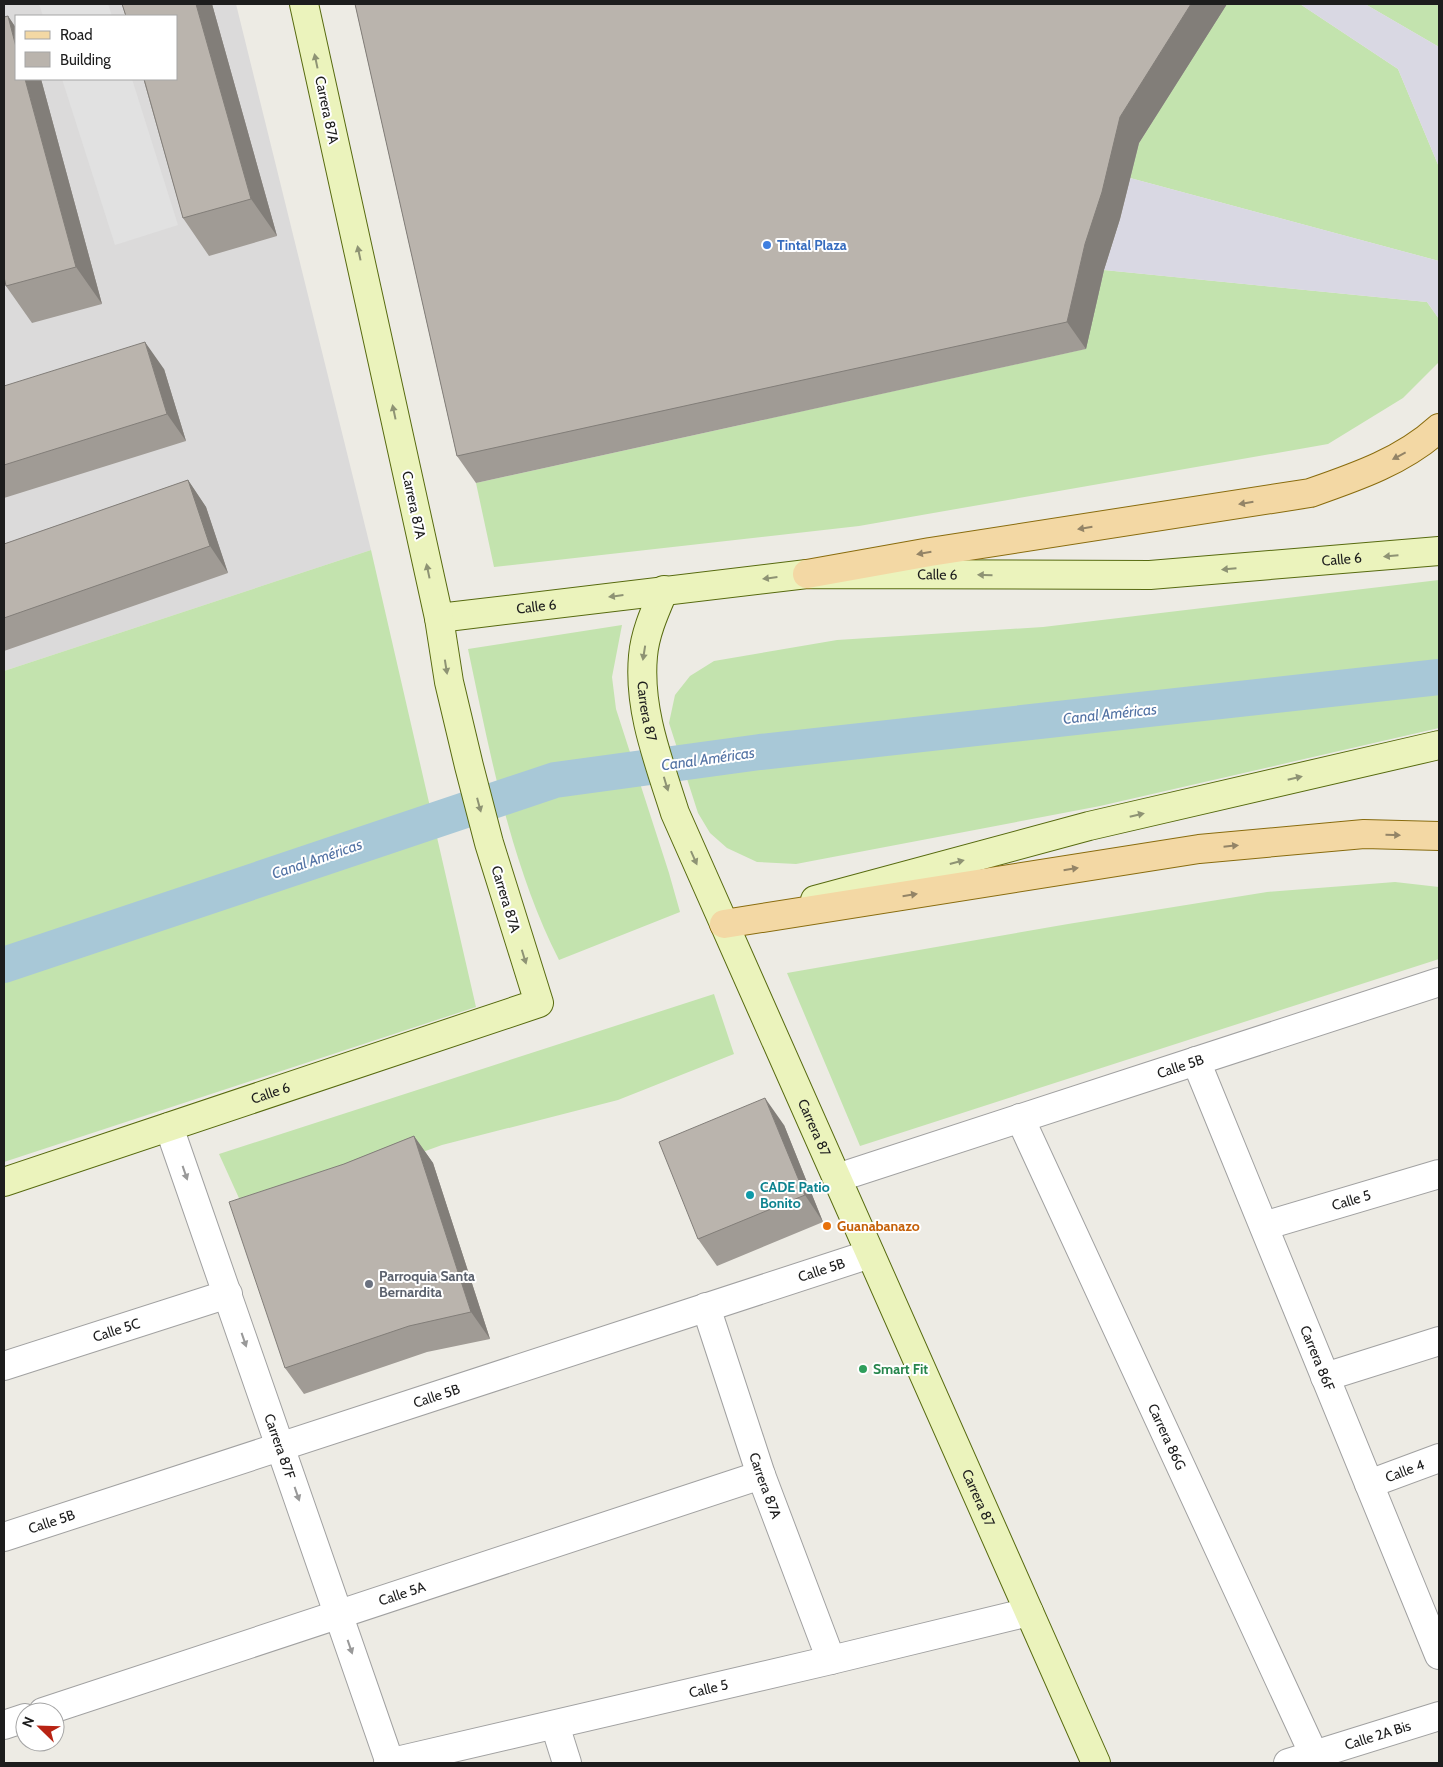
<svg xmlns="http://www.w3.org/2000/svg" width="1443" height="1767" font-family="Cabin,sans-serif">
<rect width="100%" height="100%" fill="#edebe4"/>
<!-- residential -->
<path fill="#dbdada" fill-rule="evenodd" d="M 4,4 L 236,4 L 371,550 L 4,671 ZM 16,16 L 176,16 L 176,79 L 16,79 Z"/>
<!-- grass -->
<path fill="#c3e3ae" d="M 1226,4 L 1300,4 L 1398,69 L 1439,167 L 1439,261 L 1130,178 L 1139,143 Z
M 1365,4 L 1439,4 L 1439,47 Z
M 1104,270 L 1427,302 L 1439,319 L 1439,362 L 1403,398 L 1328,444 L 859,526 L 494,567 L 476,483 L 1085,349 Z
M 371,550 L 476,1007 L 4,1162 L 4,671 Z
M 1439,580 L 1439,728 L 1100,806 L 796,864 L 757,862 L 727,848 L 710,833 L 698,813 L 669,723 L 675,695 L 690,676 L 714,661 L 837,640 L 1043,627 Z
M 622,625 L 612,677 L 616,709 L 669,873 L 680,912 L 559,960 C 510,863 490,753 468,649 Z
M 1395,882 L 1439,887 L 1439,959 L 860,1146 L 787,973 L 1068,924 L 1267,892 Z
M 714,994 L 734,1054 L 618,1100 L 442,1145 L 351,1178 L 243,1207 L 219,1154 Z"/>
<!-- parking -->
<path fill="#e1e1e1" d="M 39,4 L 108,4 L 112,16 L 43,16 Z
M 62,79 L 132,79 L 178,225 L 115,245 Z"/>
<!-- plaza -->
<path fill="#d9d8e3" d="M 1300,4 L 1365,4 L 1439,47 L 1439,167 L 1398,69 Z
M 1130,178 L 1439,261 L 1439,319 L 1427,302 L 1104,270 L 1120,219 Z"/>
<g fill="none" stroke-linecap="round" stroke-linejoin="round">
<!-- canal -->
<path stroke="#a8c8d7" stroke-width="36" d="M 4,965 L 555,780 L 760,752 L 1439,677"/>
<!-- street casing -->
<g stroke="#a1a1a1" stroke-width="30">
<g id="street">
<path id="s1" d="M 1196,1061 L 1439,1655"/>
<path id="s2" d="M 1020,1118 L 1314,1755"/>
<path id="s3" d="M 169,1127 L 390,1763"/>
<path id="s4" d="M 837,1178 L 1439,982"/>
<path id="s5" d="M 1264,1226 L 1439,1174"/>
<path id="s6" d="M 706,1307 L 761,1475 L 831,1660"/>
<path id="s7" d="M 4,1366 L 228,1294"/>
<path d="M 1325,1377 L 1439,1341"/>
<path id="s8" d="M 1369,1484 L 1439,1458"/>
<path id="s9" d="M 4,1537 L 870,1254"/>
<path id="s10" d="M 43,1712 L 761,1475"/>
<path d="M 4,1725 L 25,1718"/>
<path d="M 555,1725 L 567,1763"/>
<path id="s11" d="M 388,1763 L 831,1660 L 1029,1612"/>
<path id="s12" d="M 1288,1763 L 1439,1716"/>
</g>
</g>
<!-- secondary casing -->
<g stroke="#576a0f" stroke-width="30">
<g id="secondary">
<path id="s13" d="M 664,590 C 655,611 645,633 643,656 C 638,710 659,762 675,813 L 1096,1763"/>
<path id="s14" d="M 439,618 L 807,574 L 1150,575 L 1439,551"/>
<path d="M 815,900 L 1089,826 L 1439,745"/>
<path id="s15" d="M 4,1182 L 539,1003 L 489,843 L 469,766 L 449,682 L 439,618 L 304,4"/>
</g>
</g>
<!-- primary casing -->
<g stroke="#896c0e" stroke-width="30">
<path id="primary" d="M 807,574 L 930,552 L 1310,493 C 1356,477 1403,461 1439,428
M 724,924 L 1199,849 L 1364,834 L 1439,836"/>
</g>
<!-- street -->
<use href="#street" stroke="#fff" stroke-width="28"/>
<!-- secondary -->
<use href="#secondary" stroke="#ebf3bc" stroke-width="28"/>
<!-- primary -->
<use href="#primary" stroke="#f3d8a4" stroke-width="28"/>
</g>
<!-- wall -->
<path fill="#a09b95" d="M 122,4 L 212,4 L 277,236 L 209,256 L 183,218 Z
M 355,4 L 1227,4 L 1139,143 L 1120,219 L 1104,270 L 1086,349 L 476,483 L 457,456 Z
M 8,16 L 16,28 L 16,79 L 41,79 L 102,304 L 32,323 L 6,286 Z
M 164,369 L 186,441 L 4,498 L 4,386 Z
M 188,480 L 206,507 L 228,573 L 4,651 L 4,544 Z
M 784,1125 L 823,1222 L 717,1266 L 698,1239 Z
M 414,1136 L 433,1163 L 490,1339 L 427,1352 L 304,1394 L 285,1368 L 344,1164 Z"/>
<!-- shaded-wall -->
<path fill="#827e79" d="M 196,4 L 212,4 L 277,236 L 251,199 Z
M 1191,4 L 1227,4 L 1139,143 L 1120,219 L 1104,270 L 1086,349 L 1067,322 L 1085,244 L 1120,117 Z
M 8,16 L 16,28 L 16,47 Z
M 25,79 L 41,79 L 102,304 L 76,267 Z
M 145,342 L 164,369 L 186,441 L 167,414 Z
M 188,480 L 206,507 L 228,573 L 210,546 Z
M 765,1098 L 784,1125 L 823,1222 L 805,1195 Z
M 414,1136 L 433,1163 L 490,1339 L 471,1312 Z"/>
<!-- building -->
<path fill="#bab4ad" stroke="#827e79" d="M 122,4 L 196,4 L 251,199 L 183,218 L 144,79 L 176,79 L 176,16 L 126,16 Z
M 355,4 L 1191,4 L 1120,117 L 1102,192 L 1085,244 L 1067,322 L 457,456 Z
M 8,16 L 16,47 L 16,79 L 25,79 L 76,267 L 6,286 L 4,277 L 4,17 Z
M 145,342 L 167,414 L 4,465 L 4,386 Z
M 188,480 L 210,546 L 4,618 L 4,544 Z
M 765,1098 L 805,1195 L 698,1239 L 659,1142 Z
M 414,1136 L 471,1312 L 409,1326 L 285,1368 L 229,1202 L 344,1164 Z"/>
<!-- one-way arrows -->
<defs><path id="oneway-solid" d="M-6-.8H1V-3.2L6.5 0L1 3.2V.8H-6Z" transform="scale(1.25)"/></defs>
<g fill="#8e9374">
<use href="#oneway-solid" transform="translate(316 61) rotate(-102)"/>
<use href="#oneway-solid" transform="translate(359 253) rotate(-102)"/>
<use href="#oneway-solid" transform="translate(394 412) rotate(-102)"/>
<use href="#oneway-solid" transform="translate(1391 556) rotate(175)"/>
<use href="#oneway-solid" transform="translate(1229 569) rotate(175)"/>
<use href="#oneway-solid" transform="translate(428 571) rotate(-102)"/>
<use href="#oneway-solid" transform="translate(985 575) rotate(-179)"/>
<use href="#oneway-solid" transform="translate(770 578) rotate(173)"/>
<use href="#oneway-solid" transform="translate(616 596) rotate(173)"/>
<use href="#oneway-solid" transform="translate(644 653) rotate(99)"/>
<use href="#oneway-solid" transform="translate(446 667) rotate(81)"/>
<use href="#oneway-solid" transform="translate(1295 778) rotate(-13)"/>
<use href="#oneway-solid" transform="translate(666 784) rotate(73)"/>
<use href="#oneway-solid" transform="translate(479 805) rotate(75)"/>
<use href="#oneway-solid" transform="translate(1137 815) rotate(-13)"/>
<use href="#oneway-solid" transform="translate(694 858) rotate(66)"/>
<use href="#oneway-solid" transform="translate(957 862) rotate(-15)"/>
<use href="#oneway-solid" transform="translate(524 957) rotate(73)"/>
</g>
<g fill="#938467">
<use href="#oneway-solid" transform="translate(1399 456) rotate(152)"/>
<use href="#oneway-solid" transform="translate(1246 503) rotate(171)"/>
<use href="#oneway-solid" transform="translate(1085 528) rotate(171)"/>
<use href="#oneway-solid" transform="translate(924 553) rotate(170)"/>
<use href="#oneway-solid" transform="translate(1393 835) rotate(1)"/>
<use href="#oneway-solid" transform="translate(1231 846) rotate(-6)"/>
<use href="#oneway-solid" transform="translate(1071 869) rotate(-9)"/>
<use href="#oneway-solid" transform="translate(910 895) rotate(-9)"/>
</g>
<g fill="#999">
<use href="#oneway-solid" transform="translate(185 1173) rotate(71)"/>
<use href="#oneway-solid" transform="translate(244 1340) rotate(71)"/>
<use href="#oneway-solid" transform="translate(297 1494) rotate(71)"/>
<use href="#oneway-solid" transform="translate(350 1647) rotate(71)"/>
</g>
<!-- markers -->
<circle fill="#3f7fe0" stroke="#fff" stroke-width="2" cx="767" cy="245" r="5"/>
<circle fill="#0f9aa8" stroke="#fff" stroke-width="2" cx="750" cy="1195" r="5"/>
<circle fill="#e8710a" stroke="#fff" stroke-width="2" cx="827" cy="1226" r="5"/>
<circle fill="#6b7280" stroke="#fff" stroke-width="2" cx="369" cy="1284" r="5"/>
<circle fill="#2e9e5b" stroke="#fff" stroke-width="2" cx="863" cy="1369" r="5"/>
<g text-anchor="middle" stroke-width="4" stroke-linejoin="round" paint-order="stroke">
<!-- street labels -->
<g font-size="14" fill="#1d1d1d" stroke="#fff">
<text transform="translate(327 110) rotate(78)" y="5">Carrera 87A</text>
<text transform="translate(414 505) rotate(78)" y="5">Carrera 87A</text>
<text dy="5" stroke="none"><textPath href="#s14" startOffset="906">Calle 6</textPath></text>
<text dy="5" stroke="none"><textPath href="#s14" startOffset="501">Calle 6</textPath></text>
<text dy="5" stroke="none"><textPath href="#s14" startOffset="98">Calle 6</textPath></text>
<text dy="5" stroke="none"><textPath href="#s13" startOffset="125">Carrera 87</textPath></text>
<text transform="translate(506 899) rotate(73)" y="5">Carrera 87A</text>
<text dy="5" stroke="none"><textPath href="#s4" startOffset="361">Calle 5B</textPath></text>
<text dy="5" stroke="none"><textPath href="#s15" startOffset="281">Calle 6</textPath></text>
<text dy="5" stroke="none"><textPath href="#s13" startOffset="575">Carrera 87</textPath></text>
<text dy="5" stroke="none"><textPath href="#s5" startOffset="91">Calle 5</textPath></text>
<text dy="5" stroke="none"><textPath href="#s9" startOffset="860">Calle 5B</textPath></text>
<text dy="5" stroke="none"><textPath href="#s7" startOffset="118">Calle 5C</textPath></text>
<text dy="5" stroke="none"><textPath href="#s1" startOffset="321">Carrera 86F</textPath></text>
<text dy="5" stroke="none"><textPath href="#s9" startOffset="455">Calle 5B</textPath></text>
<text dy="5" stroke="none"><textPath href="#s2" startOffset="351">Carrera 86G</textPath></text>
<text dy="5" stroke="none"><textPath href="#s3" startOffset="338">Carrera 87F</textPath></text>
<text dy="5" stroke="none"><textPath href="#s8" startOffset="38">Calle 4</textPath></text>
<text dy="5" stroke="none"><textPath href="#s6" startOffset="188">Carrera 87A</textPath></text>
<text dy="5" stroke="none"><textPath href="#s13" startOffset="980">Carrera 87</textPath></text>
<text dy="5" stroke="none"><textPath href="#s9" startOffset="50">Calle 5B</textPath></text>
<text dy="5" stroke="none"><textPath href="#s10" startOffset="378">Calle 5A</textPath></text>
<text dy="5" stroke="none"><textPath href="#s11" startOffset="329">Calle 5</textPath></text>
<text dy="5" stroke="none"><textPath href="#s12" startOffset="94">Calle 2A Bis</textPath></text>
</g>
<!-- shop labels -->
<g font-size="14" font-weight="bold" fill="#366cbe" stroke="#fff" text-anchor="start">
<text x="777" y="250">Tintal Plaza</text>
</g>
<!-- culture labels -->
<g font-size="14" font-weight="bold" fill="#0d838f" stroke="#fff" text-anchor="start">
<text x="760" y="1192">CADE Patio<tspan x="760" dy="16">Bonito</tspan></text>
</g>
<!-- food labels -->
<g font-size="14" font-weight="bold" fill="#c56008" stroke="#fff" text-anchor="start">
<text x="837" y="1231">Guanabanazo</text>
</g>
<!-- worship labels -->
<g font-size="14" font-weight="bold" fill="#5b616d" stroke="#fff" text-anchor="start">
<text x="379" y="1281">Parroquia Santa<tspan x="379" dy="16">Bernardita</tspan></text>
</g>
<!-- leisure labels -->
<g font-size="14" font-weight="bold" fill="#27864d" stroke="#fff" text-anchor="start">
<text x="873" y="1374">Smart Fit</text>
</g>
<!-- water labels -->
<g font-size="15" font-style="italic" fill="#5373a4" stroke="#fff">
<text transform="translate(1110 714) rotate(-6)" y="5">Canal Américas</text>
<text transform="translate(708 759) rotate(-8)" y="5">Canal Américas</text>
<text transform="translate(317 859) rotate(-19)" y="5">Canal Américas</text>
</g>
</g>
<!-- border -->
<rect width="1443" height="1767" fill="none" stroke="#1d1d1d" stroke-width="10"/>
<!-- legend -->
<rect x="15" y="15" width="162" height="65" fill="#ffffff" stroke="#a5a5a5"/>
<rect x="25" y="31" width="25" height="8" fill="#f3d8a4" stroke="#a5a5a5"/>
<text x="60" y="40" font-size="15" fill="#1d1d1d">Road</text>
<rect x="25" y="52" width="25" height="15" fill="#bab4ad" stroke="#a5a5a5"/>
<text x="60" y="65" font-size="15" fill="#1d1d1d">Building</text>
<!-- north arrow -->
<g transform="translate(40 1727) rotate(293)"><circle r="24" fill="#ffffff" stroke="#a5a5a5"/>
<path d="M0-4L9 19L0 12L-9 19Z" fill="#b82313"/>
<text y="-8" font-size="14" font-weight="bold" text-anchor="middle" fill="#1d1d1d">N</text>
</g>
</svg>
